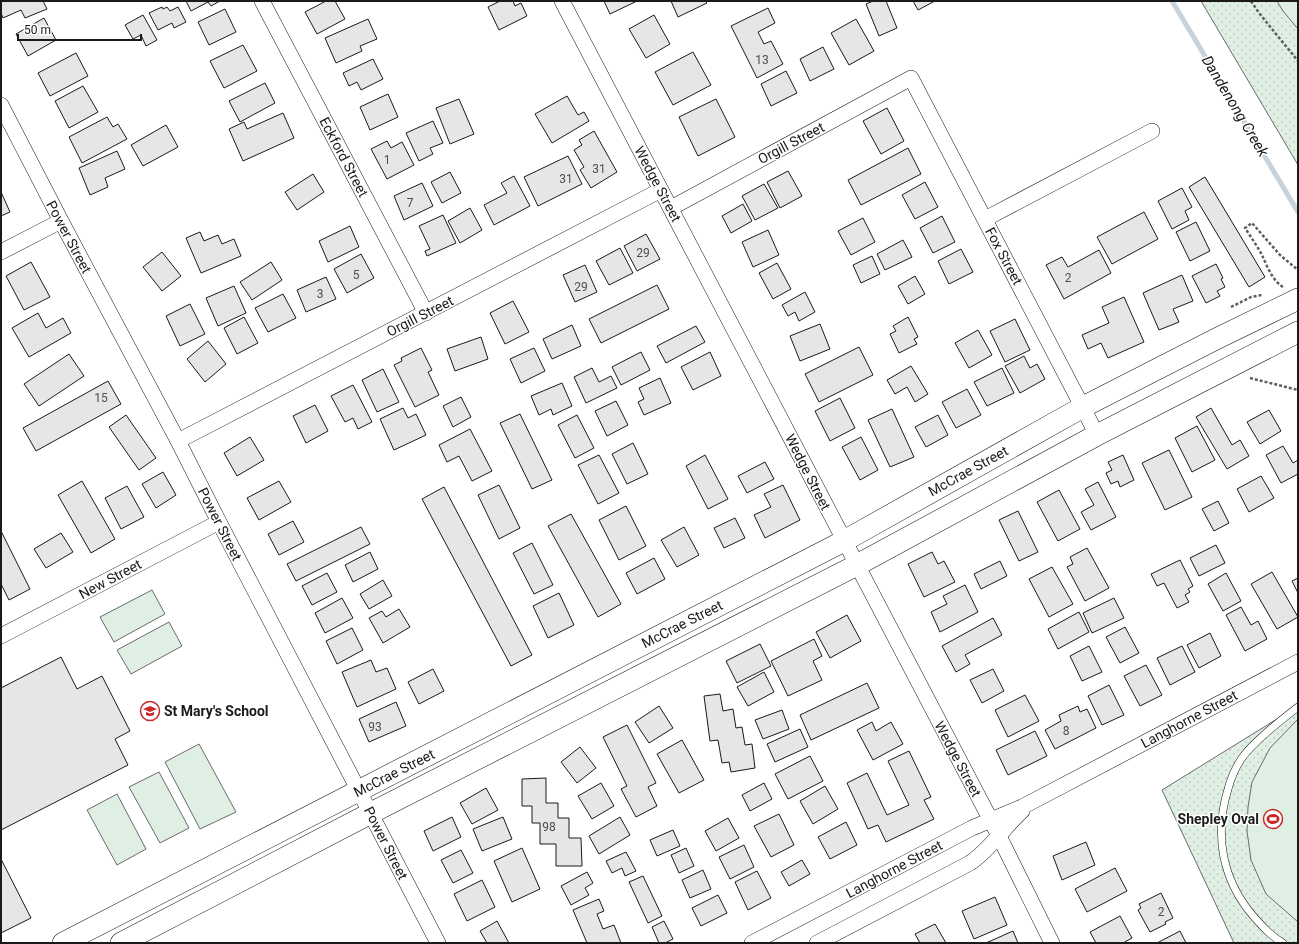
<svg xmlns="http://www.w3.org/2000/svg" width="1299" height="944" font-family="Roboto,sans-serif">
<defs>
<pattern id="park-dots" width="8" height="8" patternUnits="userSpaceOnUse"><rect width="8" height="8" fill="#e0efe3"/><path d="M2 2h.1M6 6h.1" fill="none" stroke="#c0ccc2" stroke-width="1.8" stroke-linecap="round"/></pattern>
</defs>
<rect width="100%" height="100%" fill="#fff"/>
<!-- park -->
<path fill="url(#park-dots)" stroke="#6a6a6a" d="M 1201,1 L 1298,1 L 1298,165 Z
M 1298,706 L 1298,943 L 1234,943 L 1162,790 Z"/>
<!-- pitch -->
<path fill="#e0efe3" stroke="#6a6a6a" d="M 1277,1 L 1298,1 L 1298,29 L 1283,11 Z
M 152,590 L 165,614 L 114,642 L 100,617 Z
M 169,622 L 182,646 L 131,674 L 117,650 Z
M 1298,719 L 1298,922 L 1266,894 L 1251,860 L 1247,831 L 1248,807 L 1252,782 L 1270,748 Z
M 199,744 L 236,812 L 200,829 L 165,762 Z
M 159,772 L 189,828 L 160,843 L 129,787 Z
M 117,794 L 146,849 L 117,865 L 87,810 Z"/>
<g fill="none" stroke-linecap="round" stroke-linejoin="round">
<!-- stream -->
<path stroke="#c6d2dc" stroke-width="5" d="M 1172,1 L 1298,212"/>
</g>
<!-- building -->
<path fill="#e6e6e6" stroke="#1a1a1a" d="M 1,1 L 43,1 L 47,9 L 25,18 L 21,10 L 3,18 L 1,13 Z
M 186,1 L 220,1 L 211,6 L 208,2 L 191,11 Z
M 326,1 L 335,1 L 345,19 L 317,34 L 305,12 Z
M 500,1 L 513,1 L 515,6 L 521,3 L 527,16 L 499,30 L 488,7 Z
M 604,1 L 637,1 L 610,14 Z
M 671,1 L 705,1 L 707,3 L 678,17 Z
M 873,1 L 886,1 L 897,28 L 879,36 L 866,4 Z
M 913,1 L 935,1 L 918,10 Z
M 162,7 L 163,9 L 167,7 L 170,11 L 178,7 L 186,22 L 174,28 L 172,23 L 158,30 L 149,13 Z
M 768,8 L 775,23 L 758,32 L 764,44 L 771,41 L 783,64 L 757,78 L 731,26 Z
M 225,9 L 236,32 L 209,45 L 198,22 Z
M 143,15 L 157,40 L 146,46 L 141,35 L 133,39 L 125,25 Z
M 654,15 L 670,44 L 646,58 L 629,29 Z
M 44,18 L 56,40 L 28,56 L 16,34 Z
M 368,19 L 377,39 L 360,46 L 362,51 L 336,63 L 325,38 Z
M 856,19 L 874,51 L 849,65 L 831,33 Z
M 243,45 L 257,71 L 224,88 L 210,61 Z
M 823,47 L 834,69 L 810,81 L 800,59 Z
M 693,52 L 711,85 L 673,105 L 655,72 Z
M 76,53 L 88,76 L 50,96 L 38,73 Z
M 373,59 L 383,79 L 361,90 L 357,82 L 349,86 L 343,73 Z
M 786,71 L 797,93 L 771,106 L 761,84 Z
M 265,83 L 275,103 L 240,122 L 229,101 Z
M 83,86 L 98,112 L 69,128 L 55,101 Z
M 388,94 L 398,117 L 370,130 L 360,107 Z
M 567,96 L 578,115 L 584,112 L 589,121 L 552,143 L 535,114 Z
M 459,99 L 474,134 L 450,144 L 436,108 Z
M 716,99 L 735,137 L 698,156 L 679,117 Z
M 887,108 L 904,141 L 881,154 L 863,121 Z
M 283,113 L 294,138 L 243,161 L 229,129 L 244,122 L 247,129 Z
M 107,117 L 113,127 L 118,124 L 127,139 L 82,163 L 69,137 Z
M 433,121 L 443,143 L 430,148 L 433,154 L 419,161 L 406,133 Z
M 166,125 L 178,147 L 143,166 L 131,145 Z
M 594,131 L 617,172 L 591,188 L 580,170 L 584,167 L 574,150 L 582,145 L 579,140 Z
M 387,141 L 391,148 L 402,142 L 414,165 L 387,179 L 371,149 Z
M 908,148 L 921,174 L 861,205 L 848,180 Z
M 117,151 L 125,169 L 105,178 L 108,187 L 90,195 L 79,168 Z
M 568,156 L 582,184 L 538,206 L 524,177 Z
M 788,171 L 802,196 L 780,208 L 767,182 Z
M 450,172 L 461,193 L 442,203 L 431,182 Z
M 313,174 L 324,192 L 297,210 L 285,192 Z
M 514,176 L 530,206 L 494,225 L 484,205 L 507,193 L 501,183 Z
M 1205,177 L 1265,277 L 1249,287 L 1189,187 Z
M 925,182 L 938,207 L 915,219 L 902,195 Z
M 422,183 L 433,206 L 404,220 L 394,196 Z
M 764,184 L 778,208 L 755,220 L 742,196 Z
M 1182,188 L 1192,207 L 1185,211 L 1189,220 L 1172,229 L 1158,201 Z
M 1,192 L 10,212 L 1,216 Z
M 743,204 L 752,221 L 731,233 L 722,216 Z
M 470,208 L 482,230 L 460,243 L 448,221 Z
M 1144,212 L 1158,239 L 1112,264 L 1097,237 Z
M 443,215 L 456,243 L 427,256 L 425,251 L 430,249 L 419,226 Z
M 942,216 L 955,242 L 933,253 L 920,228 Z
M 863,218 L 875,242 L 851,255 L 838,231 Z
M 1196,222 L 1210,251 L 1190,261 L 1176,232 Z
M 350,226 L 359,247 L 328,262 L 319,241 Z
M 768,230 L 779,255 L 753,267 L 742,242 Z
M 200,232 L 204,241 L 218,235 L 222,244 L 234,239 L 241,256 L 201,273 L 186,238 Z
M 646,234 L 660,259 L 637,271 L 624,246 Z
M 903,240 L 912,257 L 885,270 L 877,254 Z
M 620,248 L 633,273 L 609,285 L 596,261 Z
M 961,249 L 973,272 L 949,284 L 938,261 Z
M 1099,250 L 1111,273 L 1064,299 L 1046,265 L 1062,257 L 1068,267 Z
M 162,252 L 181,276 L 162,291 L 143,267 Z
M 361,254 L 374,278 L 347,293 L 334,269 Z
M 872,256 L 880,274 L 861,283 L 853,265 Z
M 31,262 L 50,297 L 24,310 L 6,276 Z
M 271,262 L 282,280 L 252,300 L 240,282 Z
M 777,263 L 791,289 L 773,299 L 759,273 Z
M 1216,264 L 1223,278 L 1221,279 L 1225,287 L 1217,291 L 1220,296 L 1206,303 L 1192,276 Z
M 585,265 L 597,292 L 575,302 L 563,275 Z
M 1182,275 L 1193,301 L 1173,309 L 1179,322 L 1159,330 L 1143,293 Z
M 915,276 L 925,294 L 908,304 L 898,286 Z
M 326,277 L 336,299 L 306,312 L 297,290 Z
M 657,285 L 669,309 L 601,343 L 589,319 Z
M 234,286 L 246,313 L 218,326 L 206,298 Z
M 805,292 L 815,312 L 799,321 L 795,312 L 788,316 L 782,305 Z
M 283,294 L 296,318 L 268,332 L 255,308 Z
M 1124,297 L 1144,342 L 1108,358 L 1101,343 L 1088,349 L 1082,335 L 1109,323 L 1102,307 Z
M 513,301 L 529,332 L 505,344 L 490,313 Z
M 190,304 L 205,334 L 180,346 L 166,316 Z
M 38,313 L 46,328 L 63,318 L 71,333 L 29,357 L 12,328 Z
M 244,317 L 258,343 L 237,354 L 224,328 Z
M 908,317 L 918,337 L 914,339 L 917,344 L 899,353 L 890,334 L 896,331 L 893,326 Z
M 1015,319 L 1030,350 L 1005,362 L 990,331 Z
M 820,324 L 830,349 L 800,361 L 790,336 Z
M 572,325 L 581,346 L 552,359 L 543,339 Z
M 696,326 L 705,342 L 666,363 L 657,346 Z
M 978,330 L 992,355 L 969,368 L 955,343 Z
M 481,337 L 488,359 L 455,371 L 447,349 Z
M 208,341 L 226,364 L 205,382 L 187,359 Z
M 859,347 L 873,375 L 819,402 L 805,374 Z
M 421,348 L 432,370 L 428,372 L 439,395 L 415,407 L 394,365 L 402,361 L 401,358 Z
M 534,348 L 545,371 L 521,383 L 510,359 Z
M 641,352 L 650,370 L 621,385 L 612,367 Z
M 710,352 L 721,376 L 693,390 L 681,367 Z
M 69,354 L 84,376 L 39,406 L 24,384 Z
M 1024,356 L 1030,368 L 1037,364 L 1045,379 L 1020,393 L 1005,366 Z
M 911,366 L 928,394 L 915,402 L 907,387 L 895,394 L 887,380 Z
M 592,368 L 599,382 L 611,376 L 617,388 L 586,403 L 574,377 Z
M 1002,368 L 1014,393 L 987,406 L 974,382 Z
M 383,369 L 399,402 L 377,412 L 362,380 Z
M 660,378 L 671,403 L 644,415 L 638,402 L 644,399 L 639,388 Z
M 108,381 L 121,404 L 36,451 L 23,428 Z
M 562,383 L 572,406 L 553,415 L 551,409 L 539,415 L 531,396 Z
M 353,385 L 372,422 L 358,429 L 353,418 L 345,422 L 331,396 Z
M 967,389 L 981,415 L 956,428 L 942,402 Z
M 461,397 L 471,417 L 453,427 L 443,406 Z
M 840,398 L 855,428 L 830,441 L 815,411 Z
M 616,401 L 628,425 L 607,436 L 595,411 Z
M 315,405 L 328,431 L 306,443 L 293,416 Z
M 403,408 L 408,418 L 416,414 L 426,435 L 394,450 L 380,419 Z
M 1211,408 L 1232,445 L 1240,440 L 1249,456 L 1227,469 L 1196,417 Z
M 892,409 L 914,457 L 890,467 L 868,420 Z
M 1269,410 L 1281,431 L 1260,444 L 1247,422 Z
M 520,414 L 552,480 L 532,489 L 500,423 Z
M 126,415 L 156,458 L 139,470 L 109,427 Z
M 577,415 L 594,448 L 575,458 L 558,425 Z
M 938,415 L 948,435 L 926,447 L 915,427 Z
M 1197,426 L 1215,460 L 1192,472 L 1175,438 Z
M 470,429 L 492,471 L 472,481 L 459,456 L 447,462 L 439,445 Z
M 250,437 L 264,460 L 237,476 L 224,453 Z
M 861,437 L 878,470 L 860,480 L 842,447 Z
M 633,443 L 648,474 L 627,484 L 612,454 Z
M 1283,446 L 1293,463 L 1298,460 L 1298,474 L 1281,483 L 1266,455 Z
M 1169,450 L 1192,497 L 1165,510 L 1142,463 Z
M 599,455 L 619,493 L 598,504 L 578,465 Z
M 705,455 L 728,499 L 708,509 L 686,466 Z
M 1123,455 L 1134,480 L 1120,487 L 1118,481 L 1111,484 L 1106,473 L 1112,470 L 1108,462 Z
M 765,462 L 774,479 L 747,493 L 738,476 Z
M 163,472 L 176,495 L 156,508 L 142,484 Z
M 1261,476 L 1274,498 L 1249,512 L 1237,489 Z
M 82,481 L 115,539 L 91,553 L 58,495 Z
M 279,481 L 291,502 L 259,520 L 247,498 Z
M 1098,482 L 1116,517 L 1091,530 L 1081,512 L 1094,505 L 1085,489 Z
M 499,485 L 520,528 L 499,539 L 478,495 Z
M 783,485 L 800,520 L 765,538 L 754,515 L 771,507 L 764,494 Z
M 127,486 L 144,517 L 121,529 L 105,498 Z
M 444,487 L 532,655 L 511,666 L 422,499 Z
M 1059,490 L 1080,529 L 1058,541 L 1037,502 Z
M 1218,501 L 1229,523 L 1214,531 L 1202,509 Z
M 626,506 L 646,546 L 619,560 L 599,520 Z
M 1018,511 L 1038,552 L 1019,561 L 999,520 Z
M 571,514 L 621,604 L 598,617 L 548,526 Z
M 735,518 L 745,538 L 724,548 L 714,528 Z
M 293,521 L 304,542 L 279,555 L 268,534 Z
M 361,527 L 370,544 L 296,581 L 287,564 Z
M 684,527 L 699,555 L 677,567 L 661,540 Z
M 1,531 L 30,589 L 9,600 L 1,584 Z
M 61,533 L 73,552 L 46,568 L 34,549 Z
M 532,543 L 553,585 L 534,594 L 513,553 Z
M 1216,545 L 1225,563 L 1199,576 L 1190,558 Z
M 1087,548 L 1109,588 L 1085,601 L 1067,567 L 1073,564 L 1070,557 Z
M 370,552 L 378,569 L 353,582 L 345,565 Z
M 932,552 L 938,564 L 944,561 L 955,582 L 924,597 L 908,564 Z
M 654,558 L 665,579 L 637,594 L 626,573 Z
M 1180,560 L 1193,586 L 1188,589 L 1190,592 L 1185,595 L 1189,602 L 1177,608 L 1164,583 L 1157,586 L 1151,574 Z
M 1000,561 L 1007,576 L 981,589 L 974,574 Z
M 1052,567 L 1073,604 L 1049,617 L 1029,579 Z
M 1272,572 L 1298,617 L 1277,629 L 1251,584 Z
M 327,573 L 337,592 L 312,605 L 302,586 Z
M 1226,573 L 1241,601 L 1223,611 L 1208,584 Z
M 1298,578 L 1298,593 L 1292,581 Z
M 383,580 L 392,596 L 369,609 L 360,594 Z
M 965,585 L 978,612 L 940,632 L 931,612 L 947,604 L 943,596 Z
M 559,593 L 574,625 L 548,638 L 533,606 Z
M 342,598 L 353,618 L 325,633 L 315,613 Z
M 1114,598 L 1124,618 L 1092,633 L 1083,613 Z
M 1241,607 L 1251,625 L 1258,621 L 1267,639 L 1245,651 L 1226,615 Z
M 399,609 L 410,627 L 383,643 L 369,618 L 382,611 L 386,617 Z
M 1079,612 L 1089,632 L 1058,649 L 1048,629 Z
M 847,615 L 861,641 L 830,658 L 816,632 Z
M 993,618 L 1002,635 L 965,655 L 970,664 L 956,672 L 942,646 Z
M 1125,627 L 1139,653 L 1120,663 L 1106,637 Z
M 352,628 L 363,650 L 337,664 L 326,641 Z
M 1210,633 L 1221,656 L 1199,668 L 1187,645 Z
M 814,639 L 822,656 L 813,661 L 822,680 L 788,696 L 771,661 Z
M 760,644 L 771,666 L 737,683 L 726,661 Z
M 1089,646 L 1102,672 L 1082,681 L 1070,656 Z
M 1182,646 L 1195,672 L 1170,685 L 1157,658 Z
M 61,657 L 77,689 L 102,676 L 130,731 L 115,739 L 128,765 L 1,830 L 1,688 Z
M 371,660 L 376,672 L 387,668 L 396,689 L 357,707 L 342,672 Z
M 1146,665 L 1162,695 L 1140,706 L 1124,676 Z
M 433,669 L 444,691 L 419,704 L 408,682 Z
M 993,669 L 1004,691 L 982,703 L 970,680 Z
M 764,672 L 774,692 L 748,706 L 737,687 Z
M 867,683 L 879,708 L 811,740 L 800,715 Z
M 1109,685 L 1124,715 L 1102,725 L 1088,696 Z
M 720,694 L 723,711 L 733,709 L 736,728 L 742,727 L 745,745 L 752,744 L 755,768 L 731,772 L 729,762 L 722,763 L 718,740 L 710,741 L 704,696 Z
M 1025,695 L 1039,721 L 1008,737 L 995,710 Z
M 396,702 L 406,726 L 369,742 L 359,719 Z
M 659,706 L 673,728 L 649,743 L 635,722 Z
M 1078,706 L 1080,712 L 1087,709 L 1096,728 L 1055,749 L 1045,730 L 1061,721 L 1059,715 Z
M 782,710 L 789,729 L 763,739 L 755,720 Z
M 872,722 L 876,731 L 891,722 L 903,744 L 873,760 L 857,730 Z
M 627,725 L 656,783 L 648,787 L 657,806 L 636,817 L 621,789 L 627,786 L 603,737 Z
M 800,729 L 808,747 L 775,762 L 767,744 Z
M 1035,731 L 1047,756 L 1008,775 L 996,750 Z
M 682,740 L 704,780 L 679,793 L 657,754 Z
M 580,747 L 596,768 L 577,783 L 561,762 Z
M 909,751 L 931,797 L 924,800 L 934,819 L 886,842 L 878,825 L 868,829 L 847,783 L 867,773 L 887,815 L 909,805 L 888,761 Z
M 810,756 L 823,781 L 788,799 L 775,774 Z
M 546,778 L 546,803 L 558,803 L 558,818 L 569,818 L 569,838 L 581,838 L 582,866 L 556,866 L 556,844 L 540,844 L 540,823 L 532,823 L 532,806 L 522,806 L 522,779 Z
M 601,783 L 614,806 L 592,819 L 578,796 Z
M 764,783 L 772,799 L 750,811 L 742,795 Z
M 825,786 L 838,809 L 813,824 L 800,801 Z
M 486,788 L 498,810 L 472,824 L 460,803 Z
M 779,814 L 794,845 L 771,857 L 754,826 Z
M 452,817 L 461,837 L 433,851 L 424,831 Z
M 503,817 L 512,839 L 482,851 L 473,829 Z
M 620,817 L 630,835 L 599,854 L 589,836 Z
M 728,818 L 739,838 L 716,851 L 705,831 Z
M 846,822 L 857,845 L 830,859 L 818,837 Z
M 673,830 L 680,846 L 657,856 L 650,840 Z
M 1086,842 L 1095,865 L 1062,880 L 1053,856 Z
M 744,845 L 754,867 L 730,879 L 719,857 Z
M 522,848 L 540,889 L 512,902 L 494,861 Z
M 686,848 L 694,866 L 679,873 L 671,855 Z
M 461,850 L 473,873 L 453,883 L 441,860 Z
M 626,852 L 636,871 L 625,876 L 622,868 L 612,873 L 606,861 Z
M 1,859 L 31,918 L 1,933 Z
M 802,860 L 810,874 L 789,886 L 781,872 Z
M 1115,868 L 1127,891 L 1087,912 L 1075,889 Z
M 703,870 L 711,889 L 690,898 L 682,880 Z
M 757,871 L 771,898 L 748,910 L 735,882 Z
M 587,872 L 593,883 L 585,888 L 589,895 L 571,905 L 561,886 Z
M 643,876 L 662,916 L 648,923 L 629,882 Z
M 482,880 L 495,907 L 467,921 L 454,894 Z
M 1161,893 L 1173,918 L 1165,922 L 1166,924 L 1150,932 L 1138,910 L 1141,908 L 1139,904 Z
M 718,895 L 727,913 L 701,926 L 692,908 Z
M 995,897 L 1007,925 L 974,939 L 962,911 Z
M 599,899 L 604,911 L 597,914 L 603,929 L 614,925 L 621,943 L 587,943 L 573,910 Z
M 1120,916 L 1132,938 L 1123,943 L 1096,943 L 1090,932 Z
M 497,921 L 509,943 L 487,943 L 480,931 Z
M 664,921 L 673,939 L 665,943 L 659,943 L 652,927 Z
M 935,924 L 946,943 L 920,943 L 915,934 Z
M 1013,931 L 1018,943 L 986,943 Z
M 1180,931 L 1186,943 L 1157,943 Z"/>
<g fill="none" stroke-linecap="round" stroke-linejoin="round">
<!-- service casing -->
<g stroke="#1a1a1a" stroke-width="8">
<path id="service" d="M 1283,943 C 1271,936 1263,927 1254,917 C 1222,880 1214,835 1228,789 C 1231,778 1235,768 1242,758 C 1254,741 1281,720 1298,707"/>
</g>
<!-- minor casing -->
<g stroke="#1a1a1a" stroke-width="16">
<path id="minor" d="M 262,1 L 426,313
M 562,1 L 999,836 L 1052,943
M 1,105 L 61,221 L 178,441 L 219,522 L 438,943
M 671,208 L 911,78 L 1097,435
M 985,219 L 1152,131
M 1,252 L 61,221
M 178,441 L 661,190
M 1,636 L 219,522
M 752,943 L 972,828 L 1022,807 L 1298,662
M 817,943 L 970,863 C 991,849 1004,827 1022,811"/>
</g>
<!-- secondary casing -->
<g stroke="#1a1a1a" stroke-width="22">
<path id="secondary" d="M 63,943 L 844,541 L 1083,407 L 1216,339 L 1298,299
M 121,943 L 371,813 L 857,565 L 1097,435 L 1298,332"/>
</g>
<!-- path -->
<path stroke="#5f5f5f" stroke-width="2.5" stroke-dasharray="3 2" stroke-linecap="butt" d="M 1251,1 L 1259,13 L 1298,61
M 1283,287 C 1272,280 1267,266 1262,255 C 1257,246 1251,237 1245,228 L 1252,223 L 1280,255 L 1298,270
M 1231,307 L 1251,297 L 1262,295
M 1250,378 L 1298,390"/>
<!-- service -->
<use href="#service" stroke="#fff" stroke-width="7"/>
<!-- minor -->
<use href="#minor" stroke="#fff" stroke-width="15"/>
<!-- secondary -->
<use href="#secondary" stroke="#fff" stroke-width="21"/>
</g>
<!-- icons -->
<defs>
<g id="school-ring" transform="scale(1)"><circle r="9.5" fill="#fff" stroke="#c62828" stroke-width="1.5"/><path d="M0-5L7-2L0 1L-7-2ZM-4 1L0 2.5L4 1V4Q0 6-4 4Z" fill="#c62828"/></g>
<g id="stadium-ring" transform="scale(1)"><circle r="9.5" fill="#fff" stroke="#c62828" stroke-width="1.5"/><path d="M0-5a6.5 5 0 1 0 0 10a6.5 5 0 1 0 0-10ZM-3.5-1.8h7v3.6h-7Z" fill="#c62828"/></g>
</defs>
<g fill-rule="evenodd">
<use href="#school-ring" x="150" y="711"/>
<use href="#stadium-ring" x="1273" y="819"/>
</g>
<g text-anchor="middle" stroke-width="3" stroke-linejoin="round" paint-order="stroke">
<!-- number labels -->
<g font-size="12" fill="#4d4d4d">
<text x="762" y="64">13</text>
<text x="387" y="164">1</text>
<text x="599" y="173">31</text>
<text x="566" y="183">31</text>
<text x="410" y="207">7</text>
<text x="643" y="257">29</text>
<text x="356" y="279">5</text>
<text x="1068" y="282">2</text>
<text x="581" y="291">29</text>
<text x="320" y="298">3</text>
<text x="101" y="402">15</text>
<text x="375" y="731">93</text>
<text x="1066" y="735">8</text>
<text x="549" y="831">98</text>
<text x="1161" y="916">2</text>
</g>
<!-- street labels -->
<g font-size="14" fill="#1a1a1a" stroke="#fff">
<text transform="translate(791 143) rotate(-28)" y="5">Orgill Street</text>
<text transform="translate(344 157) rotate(62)" y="5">Eckford Street</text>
<text transform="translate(658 184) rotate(62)" y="5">Wedge Street</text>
<text transform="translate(69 237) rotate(62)" y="5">Power Street</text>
<text transform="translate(1004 256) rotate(62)" y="5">Fox Street</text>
<text transform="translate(420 316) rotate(-27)" y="5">Orgill Street</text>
<text transform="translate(968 471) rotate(-29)" y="5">McCrae Street</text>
<text transform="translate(808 472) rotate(63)" y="5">Wedge Street</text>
<text transform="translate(220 524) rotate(63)" y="5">Power Street</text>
<text transform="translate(110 579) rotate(-28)" y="5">New Street</text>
<text transform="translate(682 624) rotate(-27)" y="5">McCrae Street</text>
<text transform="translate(1189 719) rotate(-28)" y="5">Langhorne Street</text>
<text transform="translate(958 759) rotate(62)" y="5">Wedge Street</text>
<text transform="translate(394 773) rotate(-27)" y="5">McCrae Street</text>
<text transform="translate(386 843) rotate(63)" y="5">Power Street</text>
<text transform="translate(894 869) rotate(-28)" y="5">Langhorne Street</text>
</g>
<!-- poi labels -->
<g font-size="14" font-weight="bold" fill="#1a1a1a" stroke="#fff" text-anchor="start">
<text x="164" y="716">St Mary's School</text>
<text x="1259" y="824" text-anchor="end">Shepley Oval</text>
</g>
<!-- water labels -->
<g font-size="15" font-style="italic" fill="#1a1a1a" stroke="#fff">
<text transform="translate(1235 106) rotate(59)" y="5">Dandenong Creek</text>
</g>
</g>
<!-- border -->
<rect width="1299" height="944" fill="none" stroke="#1a1a1a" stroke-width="4"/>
<!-- scale -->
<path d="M18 34v6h123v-6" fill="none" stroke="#1a1a1a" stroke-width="2"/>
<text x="24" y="34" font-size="12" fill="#1a1a1a" stroke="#ffffff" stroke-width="3" paint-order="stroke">50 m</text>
</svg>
